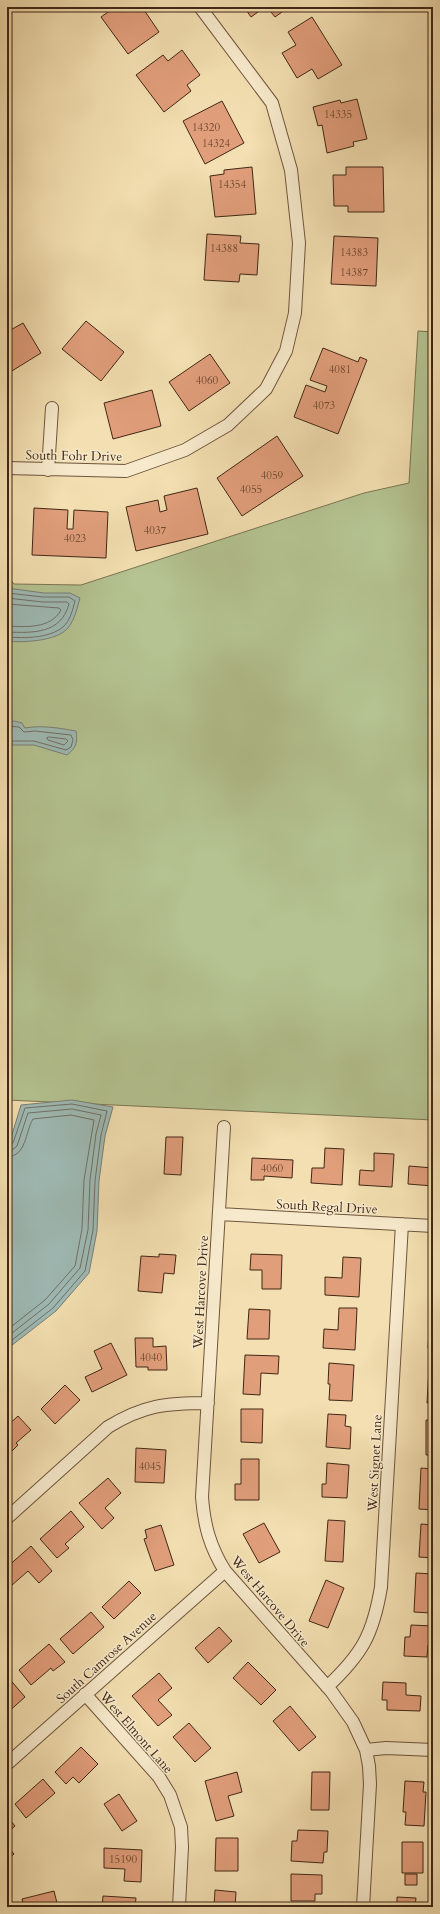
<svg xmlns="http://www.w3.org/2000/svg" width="440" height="1914" font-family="Cardo,serif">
<rect width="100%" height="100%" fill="#f3dfb1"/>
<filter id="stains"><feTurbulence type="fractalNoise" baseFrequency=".005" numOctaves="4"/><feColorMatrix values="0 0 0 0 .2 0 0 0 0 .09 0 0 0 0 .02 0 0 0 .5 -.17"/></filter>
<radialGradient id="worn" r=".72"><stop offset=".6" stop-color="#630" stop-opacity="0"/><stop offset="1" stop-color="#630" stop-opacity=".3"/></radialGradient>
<!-- green -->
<path fill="#b4c391" stroke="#7a7553" d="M 418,331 L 433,332 L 433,1120 L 7,1100 L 7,576 L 14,584 L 81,585 L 364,493 L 409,483 Z"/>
<!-- water -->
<path fill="#9ebab5" stroke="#797f75" d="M 7,588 L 44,593 L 70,593 L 80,598 C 77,608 75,620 67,629 C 56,641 22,643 7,641 Z
M 14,721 L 22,723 L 25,728 C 42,725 59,728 76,731 C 78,743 76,748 67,755 L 34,745 L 7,745 L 7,722 Z
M 72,1100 L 113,1107 L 105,1136 L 99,1181 L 97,1231 L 89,1273 L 56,1311 L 7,1349 L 7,1151 L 21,1105 Z"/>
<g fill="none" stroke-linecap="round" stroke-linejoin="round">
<!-- shore -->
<path stroke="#707065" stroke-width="1" d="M 7,593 L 43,597 L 69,597 L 75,601 C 73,609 70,621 63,627 C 48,639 24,638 7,637
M 7,598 L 43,602 L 67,602 L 69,604 C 61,634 33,633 7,632
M 7,604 L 59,608 L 61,610 C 51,629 25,627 7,626
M 7,726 L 19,727 L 24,732 L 35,731 L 71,735 L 73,740 L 71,747 L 66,750 L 34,741 L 7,741
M 49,737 L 66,739 L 68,741 L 64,745 L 48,740 L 47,738 Z
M 7,1146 L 13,1143 L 25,1108 L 72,1104 L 107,1111 L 101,1135 L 95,1181 L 93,1230 L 85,1271 L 53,1308 L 7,1344
M 7,1151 L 12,1150 L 17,1146 L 28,1113 L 72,1109 L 101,1115 L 96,1134 L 90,1180 L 88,1230 L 80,1268 L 49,1304 L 7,1337
M 7,1157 C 27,1156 25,1132 33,1119 L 71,1115 L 94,1120 L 84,1180 L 82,1229 L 75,1266 L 45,1300 L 7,1330"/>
</g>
<!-- building -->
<path fill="#e19e7b" stroke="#412715" d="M 115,7 L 142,7 L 159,32 L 128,54 L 101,17 Z
M 244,7 L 265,7 L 251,17 Z
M 267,7 L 289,7 L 275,17 Z
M 312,17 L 342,65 L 318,79 L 312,69 L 297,78 L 282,53 L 296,45 L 288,32 Z
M 182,50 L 200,75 L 187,85 L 191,91 L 164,112 L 136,75 L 163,55 L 168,61 Z
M 357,99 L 367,139 L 353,142 L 354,146 L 327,153 L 322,125 L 318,126 L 313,107 L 340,100 L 341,103 Z
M 222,101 L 244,143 L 205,164 L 183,121 Z
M 252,167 L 256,214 L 215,217 L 210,176 L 224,174 L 224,170 Z
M 346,167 L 383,167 L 384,212 L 348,212 L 348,206 L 334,206 L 333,175 L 346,175 Z
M 207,234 L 241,236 L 240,243 L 259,244 L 257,275 L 240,274 L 239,282 L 204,280 Z
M 334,236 L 378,238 L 376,286 L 331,284 Z
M 86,321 L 124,352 L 101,381 L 62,349 Z
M 23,323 L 41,353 L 7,374 L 7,332 Z
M 323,348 L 358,362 L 360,357 L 367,360 L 338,434 L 294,417 L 306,385 L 325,392 L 327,386 L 310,380 Z
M 210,354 L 230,383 L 189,411 L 169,382 Z
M 152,390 L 161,426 L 113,439 L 104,403 Z
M 277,436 L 303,476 L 242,516 L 217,478 Z
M 197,488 L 208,534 L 136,551 L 126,507 L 158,500 L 160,512 L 167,510 L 164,496 Z
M 34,508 L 68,510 L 67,529 L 73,529 L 74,510 L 108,512 L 106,558 L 32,555 Z
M 166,1137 L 183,1137 L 181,1175 L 164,1174 Z
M 325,1148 L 344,1149 L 342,1185 L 311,1183 L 312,1168 L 324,1168 Z
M 374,1153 L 394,1154 L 392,1187 L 359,1185 L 360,1170 L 374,1171 Z
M 252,1158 L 293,1160 L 292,1178 L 264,1176 L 264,1180 L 251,1180 Z
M 409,1166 L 433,1168 L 433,1186 L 408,1184 Z
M 159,1254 L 176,1255 L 174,1274 L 164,1273 L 162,1293 L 138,1291 L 141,1256 L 159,1257 Z
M 251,1254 L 282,1255 L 281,1289 L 262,1289 L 262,1270 L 250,1270 Z
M 343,1257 L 361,1258 L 359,1297 L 325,1295 L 325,1277 L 342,1278 Z
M 339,1308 L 357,1308 L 355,1350 L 323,1348 L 324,1329 L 338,1330 Z
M 249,1309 L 270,1310 L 269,1339 L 247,1339 Z
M 430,1315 L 433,1315 L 433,1348 L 428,1348 Z
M 135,1338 L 153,1338 L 153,1347 L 166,1346 L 167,1370 L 148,1370 L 148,1367 L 136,1367 Z
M 111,1343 L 127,1375 L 92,1392 L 85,1377 L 102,1369 L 94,1351 Z
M 245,1355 L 279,1356 L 278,1374 L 261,1373 L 260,1395 L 243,1394 Z
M 329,1363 L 354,1365 L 352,1401 L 329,1400 L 330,1384 L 328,1384 Z
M 429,1367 L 433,1368 L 433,1403 L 427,1403 Z
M 65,1385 L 80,1400 L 55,1424 L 41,1409 Z
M 241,1409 L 263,1409 L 262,1443 L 241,1442 Z
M 328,1414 L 346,1415 L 345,1426 L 351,1427 L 350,1449 L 326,1447 Z
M 18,1416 L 31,1430 L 16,1443 L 18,1445 L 10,1453 L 7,1450 L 7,1426 Z
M 426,1420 L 433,1420 L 433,1455 L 426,1455 Z
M 136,1448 L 166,1450 L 164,1483 L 135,1482 Z
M 241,1459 L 259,1459 L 259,1500 L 235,1500 L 235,1484 L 241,1484 Z
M 327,1463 L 349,1465 L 347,1498 L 322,1497 L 322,1484 L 326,1484 Z
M 421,1468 L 433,1469 L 433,1510 L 419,1509 Z
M 108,1478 L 121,1493 L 105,1508 L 114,1518 L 102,1529 L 79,1503 Z
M 71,1511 L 84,1527 L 65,1544 L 69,1548 L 57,1558 L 40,1539 Z
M 328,1520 L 345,1521 L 343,1562 L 325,1561 Z
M 264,1523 L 280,1552 L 259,1563 L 243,1534 Z
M 421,1524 L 433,1525 L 433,1558 L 419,1557 Z
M 161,1525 L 174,1565 L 155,1571 L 144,1539 L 147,1538 L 145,1530 Z
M 31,1546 L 52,1571 L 39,1583 L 28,1571 L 12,1585 L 7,1580 L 7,1567 Z
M 416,1573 L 433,1574 L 433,1594 L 431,1593 L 430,1613 L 414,1612 Z
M 326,1580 L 344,1588 L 328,1628 L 309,1621 Z
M 129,1581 L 141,1593 L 114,1619 L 102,1607 Z
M 91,1612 L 104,1627 L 73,1654 L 60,1639 Z
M 411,1625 L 433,1626 L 433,1645 L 428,1645 L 427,1657 L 404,1656 L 405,1637 L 410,1637 Z
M 219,1627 L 232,1641 L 208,1663 L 195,1648 Z
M 49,1644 L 65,1662 L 53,1671 L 51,1668 L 31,1685 L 19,1670 Z
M 248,1662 L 276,1690 L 261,1705 L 233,1678 Z
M 159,1673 L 172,1688 L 158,1700 L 172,1715 L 158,1726 L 132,1696 Z
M 7,1676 L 25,1697 L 7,1713 Z
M 383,1682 L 406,1683 L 406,1695 L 421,1696 L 420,1711 L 387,1710 L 387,1700 L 382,1700 Z
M 290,1706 L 316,1737 L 299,1751 L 273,1721 Z
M 189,1723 L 211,1748 L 195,1762 L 173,1737 Z
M 81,1747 L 98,1764 L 79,1783 L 73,1777 L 66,1784 L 55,1772 Z
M 237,1772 L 242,1792 L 228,1796 L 234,1816 L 216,1821 L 205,1781 Z
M 312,1772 L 330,1772 L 329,1810 L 311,1810 Z
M 43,1779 L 55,1793 L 26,1818 L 15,1804 Z
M 405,1781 L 424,1782 L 423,1792 L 426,1792 L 424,1826 L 405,1825 L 406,1812 L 403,1812 Z
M 119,1794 L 137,1821 L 122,1831 L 104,1804 Z
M 7,1816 L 15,1826 L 7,1833 Z
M 298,1830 L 328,1831 L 327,1852 L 324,1852 L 323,1863 L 291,1861 L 292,1841 L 297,1841 Z
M 216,1838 L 238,1838 L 238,1871 L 215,1871 Z
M 402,1842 L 423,1842 L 423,1873 L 402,1873 Z
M 7,1846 L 14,1854 L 7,1860 Z
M 104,1848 L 142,1850 L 141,1882 L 124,1881 L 125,1869 L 104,1868 Z
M 291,1874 L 322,1875 L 322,1894 L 315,1894 L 315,1901 L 291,1901 Z
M 405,1874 L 417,1874 L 417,1885 L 405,1885 Z
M 215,1890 L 236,1892 L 235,1907 L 214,1907 Z
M 54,1891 L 58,1907 L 24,1907 L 22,1899 Z
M 103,1896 L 136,1898 L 135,1907 L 102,1907 Z
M 397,1897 L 416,1898 L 415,1907 L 397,1907 Z"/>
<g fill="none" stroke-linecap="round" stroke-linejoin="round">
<!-- minor casing -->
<g stroke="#6e553c" stroke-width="14">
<path id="minor" d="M 7,468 L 126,471 L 185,450 L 228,425 L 266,389 L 286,351 L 295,313 L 299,243 L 291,170 L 272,103 L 200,7
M 48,470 L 52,408
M 224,1127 L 202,1497 C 204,1525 210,1547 225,1571 L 331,1691 L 353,1722 L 366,1750 L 369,1766 L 370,1784 L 363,1907
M 219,1214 L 433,1226
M 7,1518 L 108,1427 C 144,1405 166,1403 208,1403
M 327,1687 C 362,1654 373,1635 381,1587 L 402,1224
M 85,1694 L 159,1777 L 170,1795 L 181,1827 L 182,1847 L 179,1907
M 366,1750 L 386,1748 L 433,1750
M 7,1764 L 225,1571"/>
</g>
<!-- minor -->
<use href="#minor" stroke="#f7eacc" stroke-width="12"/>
</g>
<g text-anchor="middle" stroke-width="3" stroke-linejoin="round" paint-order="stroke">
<!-- number labels -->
<g font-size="11" fill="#69452e">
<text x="338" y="118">14335</text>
<text x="206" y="131">14320</text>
<text x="216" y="147">14324</text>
<text x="232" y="188">14354</text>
<text x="224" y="252">14388</text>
<text x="354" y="256">14383</text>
<text x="354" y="276">14387</text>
<text x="340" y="373">4081</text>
<text x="207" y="384">4060</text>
<text x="324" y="409">4073</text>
<text x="272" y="479">4059</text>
<text x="251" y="493">4055</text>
<text x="155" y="534">4037</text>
<text x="75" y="542">4023</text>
<text x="272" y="1172">4060</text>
<text x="151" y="1361">4040</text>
<text x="150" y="1470">4045</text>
<text x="123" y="1863">15190</text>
</g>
<!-- street labels -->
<g font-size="13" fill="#412715" stroke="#f7eacc">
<text transform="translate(74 455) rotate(1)" y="5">South Fohr Drive</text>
<text transform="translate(327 1206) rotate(3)" y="5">South Regal Drive</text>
<text transform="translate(200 1292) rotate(-87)" y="5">West Harcove Drive</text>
<text transform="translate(374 1463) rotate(-87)" y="5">West Signet Lane</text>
<text transform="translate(271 1601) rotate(50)" y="5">West Harcove Drive</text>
<text transform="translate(106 1657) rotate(-42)" y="5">South Camrose Avenue</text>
<text transform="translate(137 1732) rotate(49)" y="5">West Elmont Lane</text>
</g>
</g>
<!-- margin -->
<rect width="440" height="1914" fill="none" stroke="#f3dfb1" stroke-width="24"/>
<rect x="8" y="8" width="424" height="1898" fill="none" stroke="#412715" stroke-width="2"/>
<rect x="12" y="12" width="416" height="1890" fill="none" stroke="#412715"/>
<rect width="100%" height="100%" filter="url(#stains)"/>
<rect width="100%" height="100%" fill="url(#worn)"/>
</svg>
